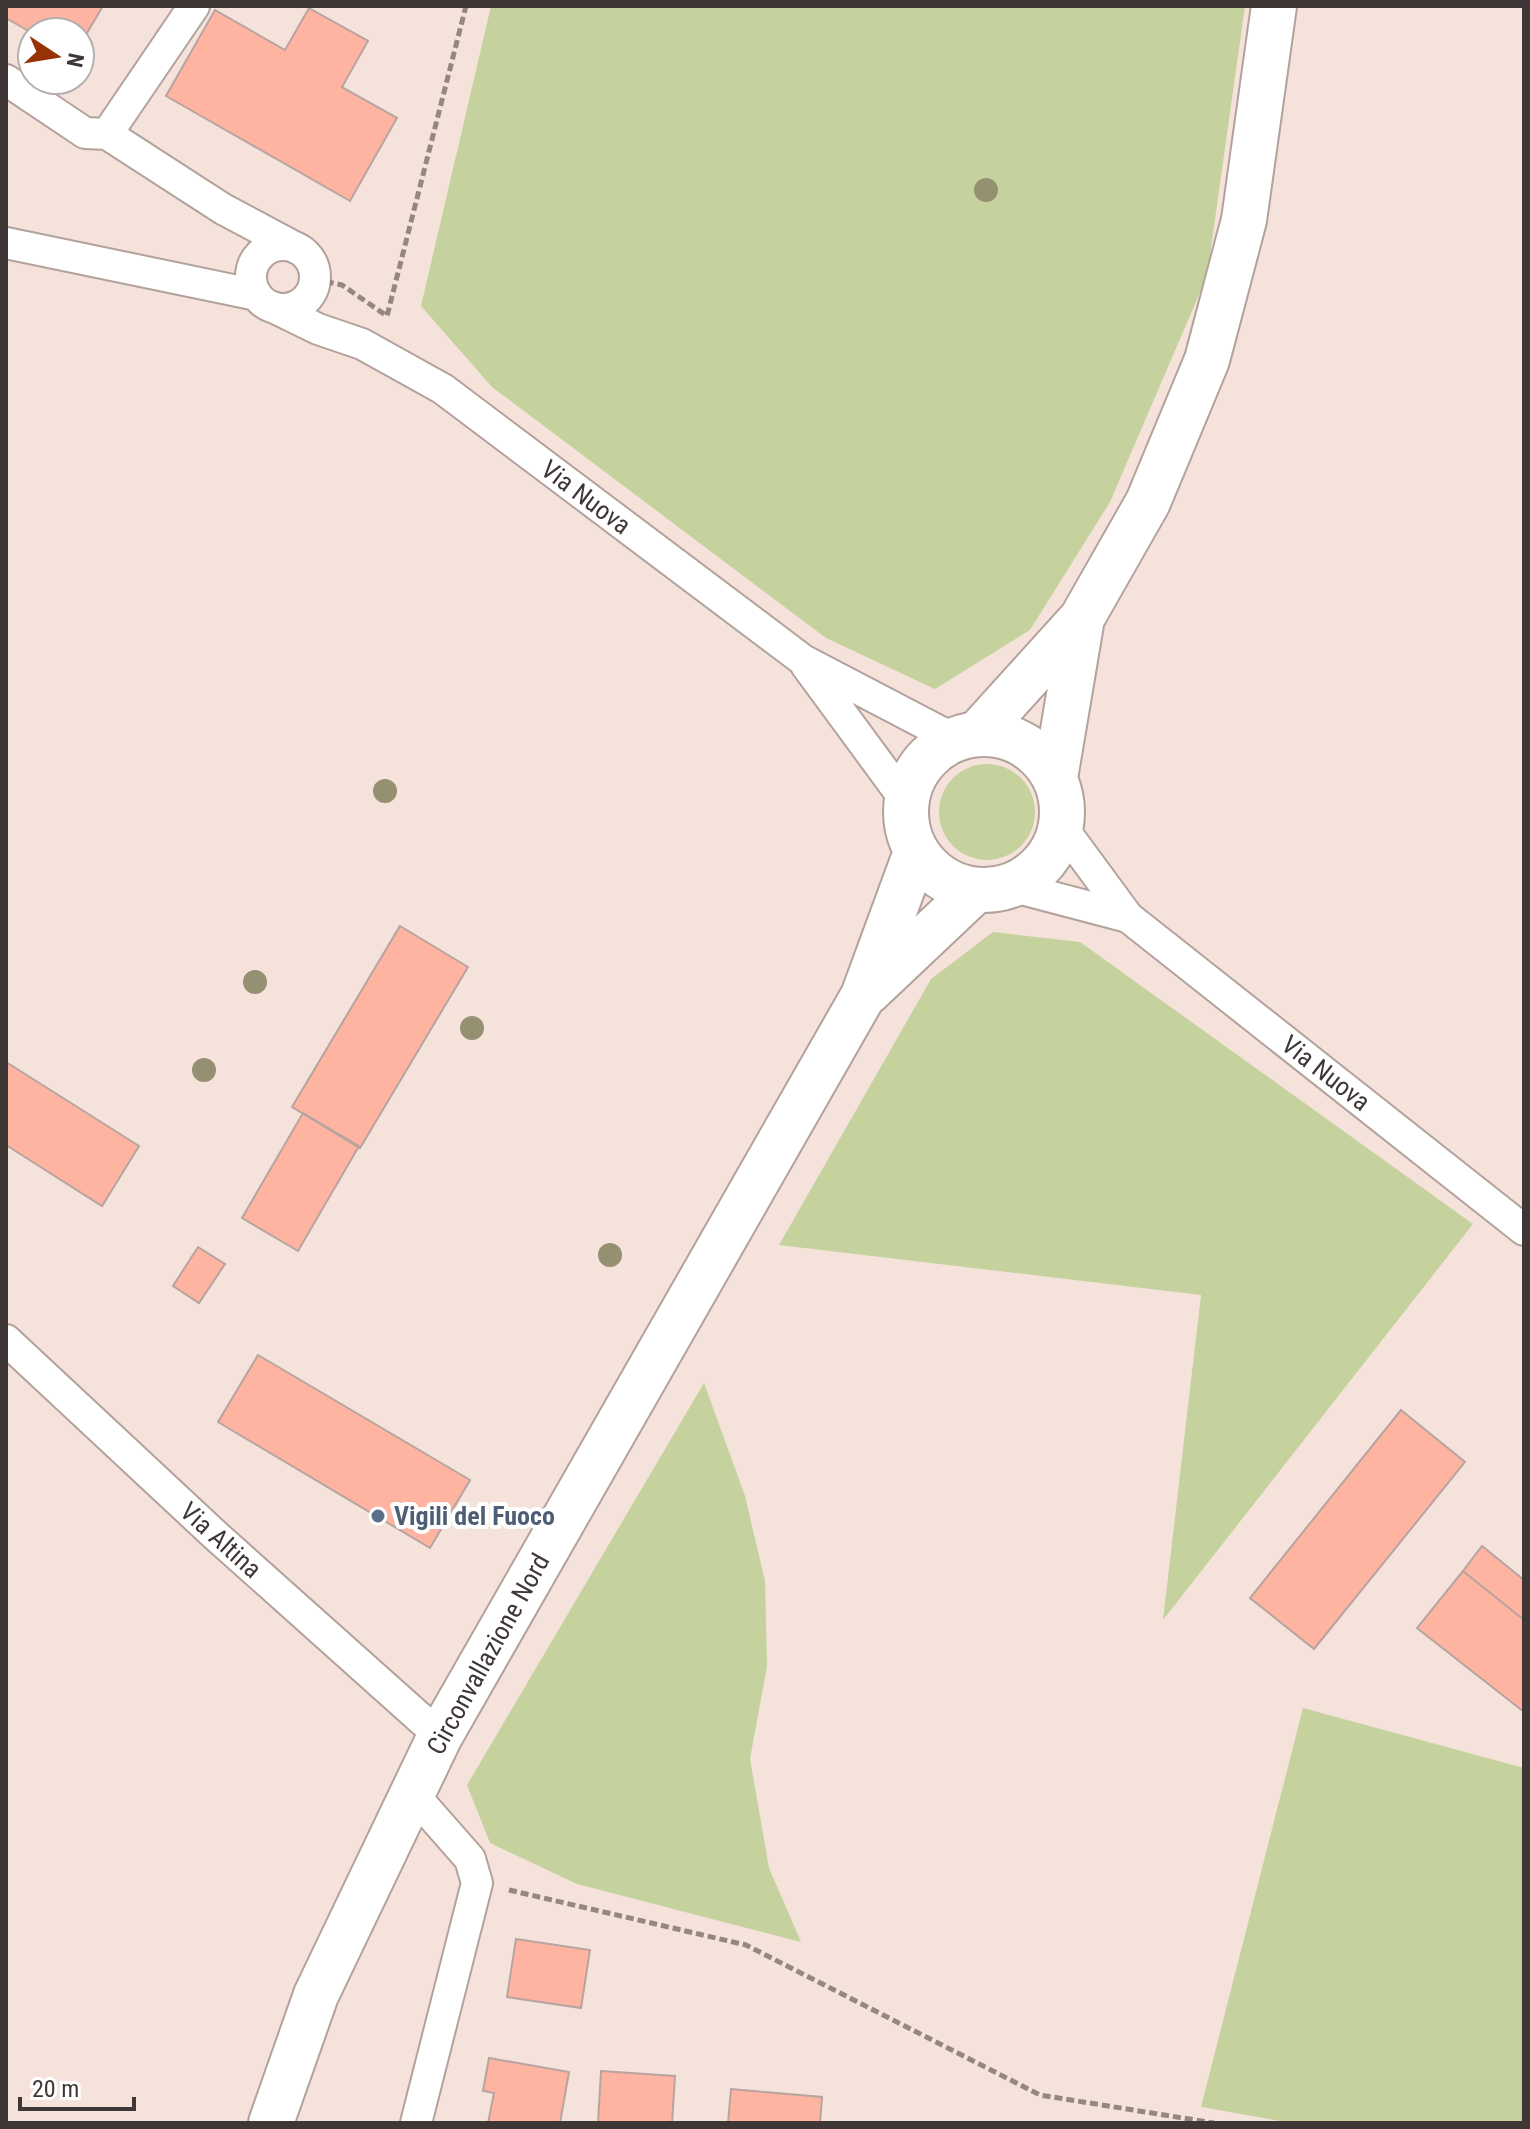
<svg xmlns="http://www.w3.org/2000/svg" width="1530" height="2129" font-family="'Roboto Condensed',sans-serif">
<rect width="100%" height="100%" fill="#f5e2db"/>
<!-- green -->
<path fill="#c6d29d" d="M 491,6 L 1245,6 L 1207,276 L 1110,502 L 1030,630 L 935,689 L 826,638 L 492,387 L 421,306 Z
M939 812a48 48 0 1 1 96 0a48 48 0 1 1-96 0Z
M 993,932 L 1080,942 L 1473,1224 L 1163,1620 L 1201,1295 L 779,1245 L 931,979 Z
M 704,1383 L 745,1496 L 765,1581 L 767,1666 L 750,1759 L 769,1868 L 801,1942 L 577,1884 L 490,1843 L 467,1785 Z
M 1303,1708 L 1524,1768 L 1524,2123 L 1291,2123 L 1201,2107 Z"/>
<!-- building -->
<path fill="#feb4a0" stroke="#b7a4a0" stroke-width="2" d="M 6,6 L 103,6 L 81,43 L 80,32 L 62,32 L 43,21 L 37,32 L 32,33 L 6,18 Z
M 309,8 L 368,41 L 342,87 L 397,118 L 350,201 L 166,96 L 215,10 L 285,50 Z
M 400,926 L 468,967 L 360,1148 L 292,1107 Z
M 6,1062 L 139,1146 L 102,1206 L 6,1145 Z
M 303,1113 L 359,1146 L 298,1251 L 242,1218 Z
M 198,1247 L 225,1264 L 199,1303 L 173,1286 Z
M 258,1355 L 470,1480 L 430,1548 L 218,1422 Z
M 1401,1410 L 1465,1462 L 1314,1649 L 1250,1598 Z
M 1482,1546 L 1524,1580 L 1524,1620 L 1463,1571 Z
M 1463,1571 L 1524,1620 L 1524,1712 L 1417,1628 Z
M 516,1939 L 590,1950 L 581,2008 L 507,1997 Z
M 489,2058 L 569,2072 L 560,2123 L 488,2123 L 494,2093 L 483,2091 Z
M 601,2071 L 675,2076 L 672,2123 L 598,2123 Z
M 731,2089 L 822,2097 L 820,2123 L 728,2123 Z"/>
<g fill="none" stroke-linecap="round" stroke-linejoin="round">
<!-- street casing -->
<g stroke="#b3a29b" stroke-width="34">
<path id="street" d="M 6,80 L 85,133 L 107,134 L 223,209 L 298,249
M 107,134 L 194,6
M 6,243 L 257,295
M251 277a32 32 0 1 1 64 0a32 32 0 1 1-64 0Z
M 273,307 L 318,329 L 362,344 L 443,389 L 803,660 L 954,739
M 806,665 L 906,801
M 1061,826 L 1128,917 L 1524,1230
M 1010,886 L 1128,917
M 6,1340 L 214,1534 L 440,1736
M 412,1793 L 470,1859 L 477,1883 L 416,2123"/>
</g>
<!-- secondary casing -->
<g stroke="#b3a29b" stroke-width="48">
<path id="secondary" d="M 977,734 L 1082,618 L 1148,502 L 1207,360 L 1244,220 L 1274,6
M906 812a78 78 0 1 1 156 0a78 78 0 1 1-156 0Z
M 1055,778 L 1082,618
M 868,992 L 976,890
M 271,2123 L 316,1995 L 440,1736 L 863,996 L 916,852"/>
</g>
<!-- path -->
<path stroke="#948782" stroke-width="5" stroke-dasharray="8 4" stroke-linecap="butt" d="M 314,279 L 342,285 L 387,316 L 466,6
M 509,1890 L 746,1945 L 1040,2095 L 1214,2123"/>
<!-- street -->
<use href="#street" stroke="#fff" stroke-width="30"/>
<!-- secondary -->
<use href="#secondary" stroke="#fff" stroke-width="44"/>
</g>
<!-- trees -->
<g fill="#949071">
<circle cx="986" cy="190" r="12"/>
<circle cx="385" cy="791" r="12"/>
<circle cx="255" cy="982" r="12"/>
<circle cx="472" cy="1028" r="12"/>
<circle cx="204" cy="1070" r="12"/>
<circle cx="610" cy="1255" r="12"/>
</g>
<!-- markers -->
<circle fill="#5c6f8a" stroke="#fff" stroke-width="3" cx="378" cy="1516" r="8"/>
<g text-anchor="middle" stroke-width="8" stroke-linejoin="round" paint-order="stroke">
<!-- street labels -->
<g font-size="26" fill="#3f3735" stroke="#fff">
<text transform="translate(586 497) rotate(37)" y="9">Via Nuova</text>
<text transform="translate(1326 1073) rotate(38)" y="9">Via Nuova</text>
<text transform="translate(221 1540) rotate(42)" y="9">Via Altina</text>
<text transform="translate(488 1654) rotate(-61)" y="9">Circonvallazione Nord</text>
</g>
<!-- service labels -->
<g font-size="26" font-weight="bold" fill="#4e5e75" stroke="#fff" text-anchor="start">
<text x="394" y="1525">Vigili del Fuoco</text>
</g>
</g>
<!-- border -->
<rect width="1530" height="2129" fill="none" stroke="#3f3735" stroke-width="16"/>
<!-- north arrow -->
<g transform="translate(56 56) rotate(102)"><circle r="38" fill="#ffffff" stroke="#b2afae" stroke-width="2"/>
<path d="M0-6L14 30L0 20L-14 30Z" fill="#973106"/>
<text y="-12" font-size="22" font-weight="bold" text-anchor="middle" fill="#3f3735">N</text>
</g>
<!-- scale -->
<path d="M20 2097v12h114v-12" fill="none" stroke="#3f3735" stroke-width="4"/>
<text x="32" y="2097" font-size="24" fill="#3f3735" stroke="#ffffff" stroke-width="6" paint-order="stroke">20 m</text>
</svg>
